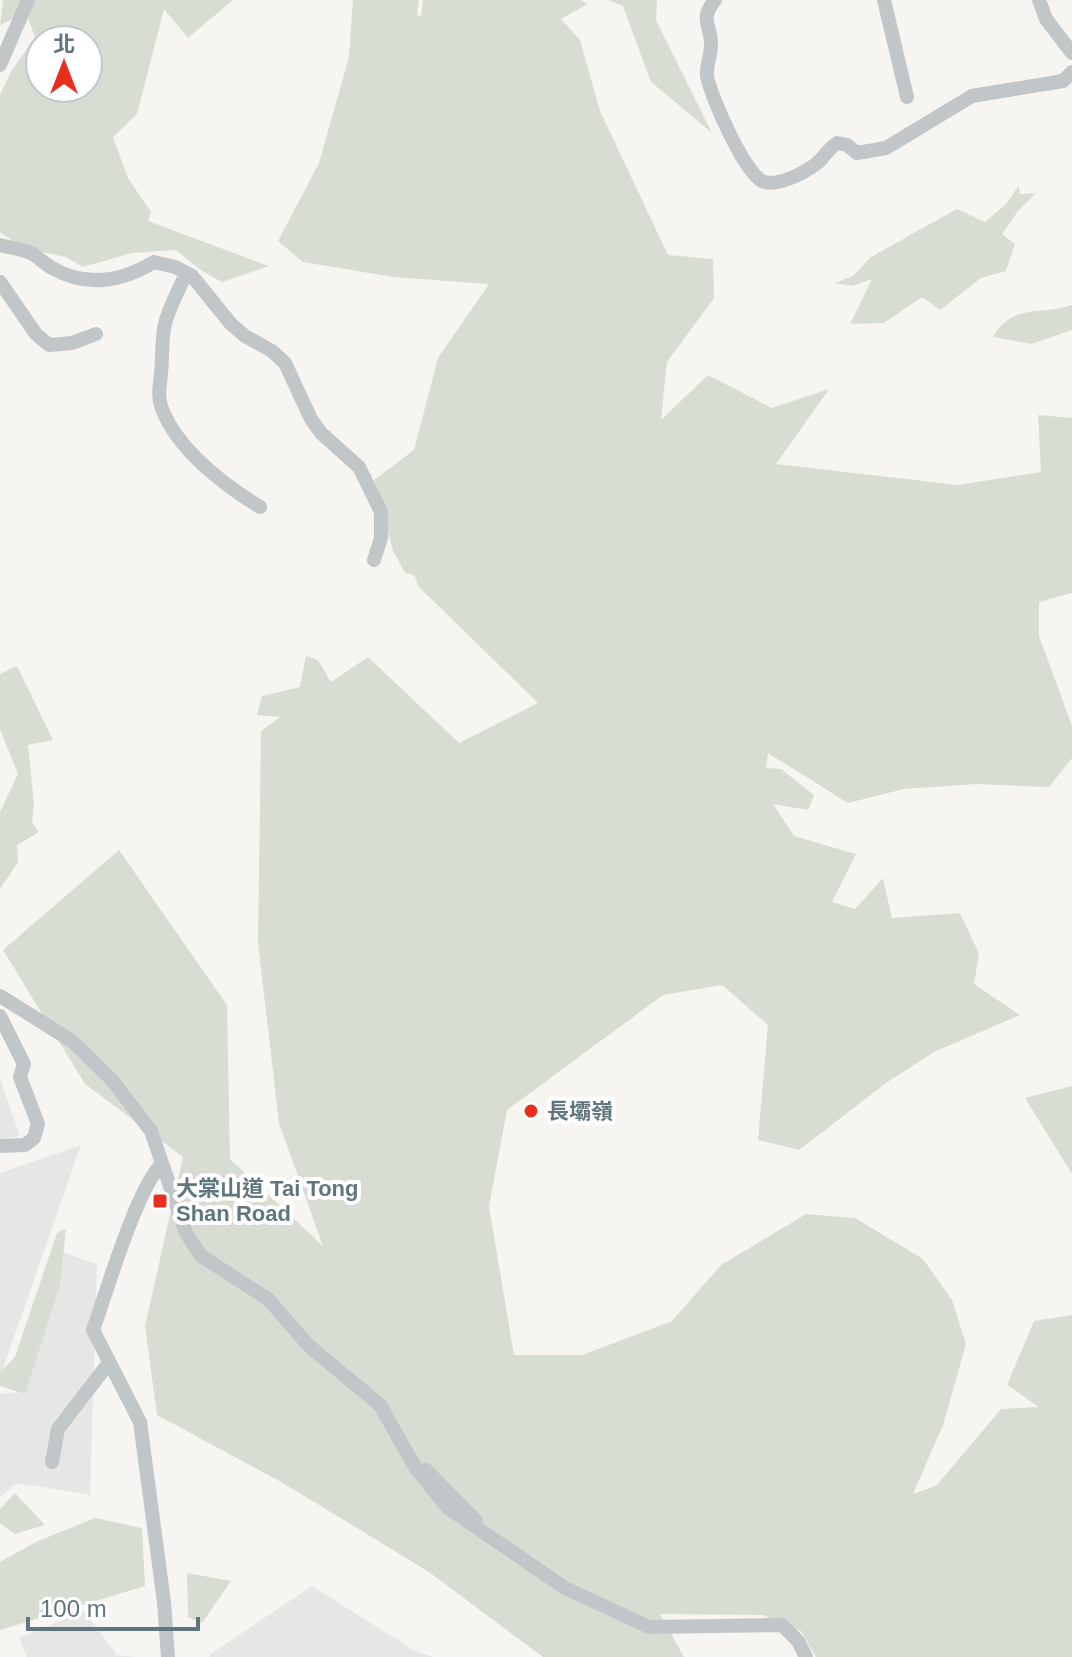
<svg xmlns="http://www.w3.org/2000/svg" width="1072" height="1657" font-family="Helvetica,'Noto Sans TC',sans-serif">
<rect width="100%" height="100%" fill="#f6f5f2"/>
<!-- built -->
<path fill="#e6e7e5" d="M 0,1079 L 20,1136 L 0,1139 Z
M 81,1145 L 0,1377 L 0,1173 Z
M 59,1251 L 97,1264 L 90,1495 L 17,1483 L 0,1497 L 0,1394 L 18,1392 Z
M 312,1586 L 415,1651 L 434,1657 L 209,1657 L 212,1653 Z
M 84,1611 L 117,1655 L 137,1657 L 27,1657 L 19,1638 Z"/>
<!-- green -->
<path fill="#d8ddd3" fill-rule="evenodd" d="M 3,0 L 233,0 L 188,38 L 164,9 L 137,114 L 113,137 L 128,178 L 151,212 L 148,221 L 269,266 L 222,282 L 202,271 L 176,250 L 132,253 L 83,267 L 66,257 L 23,248 L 0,232 L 0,95 L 12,70 L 35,37 L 26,13 L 0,25 ZM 40,40 L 88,40 L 88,88 L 40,88 Z
M 353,0 L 419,0 L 417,15 L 421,16 L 423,0 L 581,0 L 587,4 L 561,19 L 580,40 L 600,111 L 668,255 L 713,259 L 714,298 L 667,362 L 661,420 L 708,375 L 772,408 L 829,389 L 776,464 L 958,485 L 1041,472 L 1038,415 L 1072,418 L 1072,593 L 1039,602 L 1039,636 L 1072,726 L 1072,758 L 1049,787 L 976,784 L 904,789 L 848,803 L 768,753 L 766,768 L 781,769 L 814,795 L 808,810 L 773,804 L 794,836 L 856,854 L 832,902 L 855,909 L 883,878 L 892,918 L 960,913 L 979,954 L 974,984 L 1020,1015 L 934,1052 L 886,1083 L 799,1150 L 758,1140 L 768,1025 L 722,985 L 663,995 L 507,1110 L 489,1206 L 514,1355 L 582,1355 L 672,1321 L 721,1265 L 806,1214 L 855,1218 L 923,1259 L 952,1300 L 966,1344 L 943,1425 L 913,1494 L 936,1486 L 1001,1409 L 1039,1407 L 1007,1385 L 1034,1321 L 1072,1315 L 1072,1657 L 816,1657 L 801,1631 L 763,1615 L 660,1614 L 684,1657 L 543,1657 L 429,1572 L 283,1483 L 157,1415 L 145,1326 L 183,1157 L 85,1084 L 3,950 L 119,850 L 227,1005 L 230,1159 L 323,1246 L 279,1123 L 258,943 L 261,731 L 280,717 L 257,715 L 262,696 L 300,687 L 306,656 L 318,660 L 331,682 L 368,657 L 459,743 L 538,703 L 419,587 L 414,575 L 405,573 L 393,551 L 374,480 L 414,450 L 438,358 L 489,284 L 393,277 L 303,262 L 278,241 L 319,163 L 349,57 Z
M 608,0 L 657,0 L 656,20 L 712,133 L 651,82 L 623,6 Z
M 1019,185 L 1020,194 L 1036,193 L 1018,211 L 1002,234 L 1015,244 L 1006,271 L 981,278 L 940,310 L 922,297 L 884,323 L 850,324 L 872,279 L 852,286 L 835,283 L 853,276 L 871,257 L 957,209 L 985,222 L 1006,204 Z
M 1072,305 L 1072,330 L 1031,344 L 993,337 C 1013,302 1043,316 1072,305 Z
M 17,666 L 53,740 L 28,745 L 34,804 L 32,823 L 39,832 L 17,845 L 18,862 L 0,889 L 0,812 L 18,774 L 0,729 L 0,674 Z
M 1072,1086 L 1072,1174 L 1025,1098 Z
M 66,1229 L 60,1285 L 25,1394 L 0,1386 L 0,1372 L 15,1357 L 57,1233 Z
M 15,1493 L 45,1525 L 15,1534 L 0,1523 L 0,1509 Z
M 95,1518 L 142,1528 L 145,1586 L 0,1630 L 0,1562 L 36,1542 Z
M 187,1573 L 231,1581 L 202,1623 L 188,1617 Z"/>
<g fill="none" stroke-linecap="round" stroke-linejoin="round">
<!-- minor -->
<path stroke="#c1c6c8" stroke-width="14" d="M 715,0 C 698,21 712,25 711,45 C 711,56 706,65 707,76 C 710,95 746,177 764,182 C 779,186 804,173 816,164 C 824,158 828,149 837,143 L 847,145 L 857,153 L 886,148 L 972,96 L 1063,81 L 1072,72
M 884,0 L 907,97
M 1039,0 L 1046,19 L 1072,53
M 0,65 L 28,0
M 0,245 C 10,248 22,249 31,253 C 38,257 45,264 52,268 C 87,288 121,282 154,262 L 175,267 L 192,276 L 231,324 L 245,336 L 272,351 L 285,363 L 311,419 L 321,433 L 359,467 L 381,512 L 381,538 L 374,560
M 186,273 C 179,290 169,307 165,324 C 161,340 163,357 161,373 C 160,386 157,396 162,409 C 178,450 224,485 260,507
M 0,282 L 36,334 L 49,345 L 72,343 L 96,334
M 0,996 L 72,1041 L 112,1080 L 151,1131 L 186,1233 L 201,1256 L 268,1299 L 309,1346 L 380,1405 L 415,1467 L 448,1508 L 565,1588 L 649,1627 L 782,1625 L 798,1641 L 806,1657
M 0,1016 L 24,1064 L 20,1077 L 38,1124 L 34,1138 L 25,1145 L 0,1146
M 162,1164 C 137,1187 106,1294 93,1330 L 140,1422 L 164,1602 L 168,1657
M 52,1462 L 58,1429 L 108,1364
M 426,1470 L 476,1521"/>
</g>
<!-- markers -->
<g fill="#e82f1f" stroke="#fff" stroke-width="3">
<circle cx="531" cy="1111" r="8"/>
<rect x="152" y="1193" width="16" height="16" rx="4"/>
</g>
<g text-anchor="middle" stroke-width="8" stroke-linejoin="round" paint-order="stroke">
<!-- poi labels -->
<g font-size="22" font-weight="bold" fill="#60767e" stroke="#fff" text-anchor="start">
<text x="547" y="1119">長壩嶺</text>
<text x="176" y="1196">大棠山道 Tai Tong<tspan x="176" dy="25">Shan Road</tspan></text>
</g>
</g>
<!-- north arrow -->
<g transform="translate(64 64)"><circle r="38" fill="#ffffff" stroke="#bfc8cb" stroke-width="2"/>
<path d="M0-6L14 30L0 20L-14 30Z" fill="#e82f1f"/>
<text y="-12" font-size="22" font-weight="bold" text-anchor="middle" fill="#60767e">北</text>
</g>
<!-- scale -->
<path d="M28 1617v12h170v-12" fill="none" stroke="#60767e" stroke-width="4"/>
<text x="40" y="1617" font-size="24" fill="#60767e" stroke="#ffffff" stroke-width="6" paint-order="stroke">100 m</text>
</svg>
